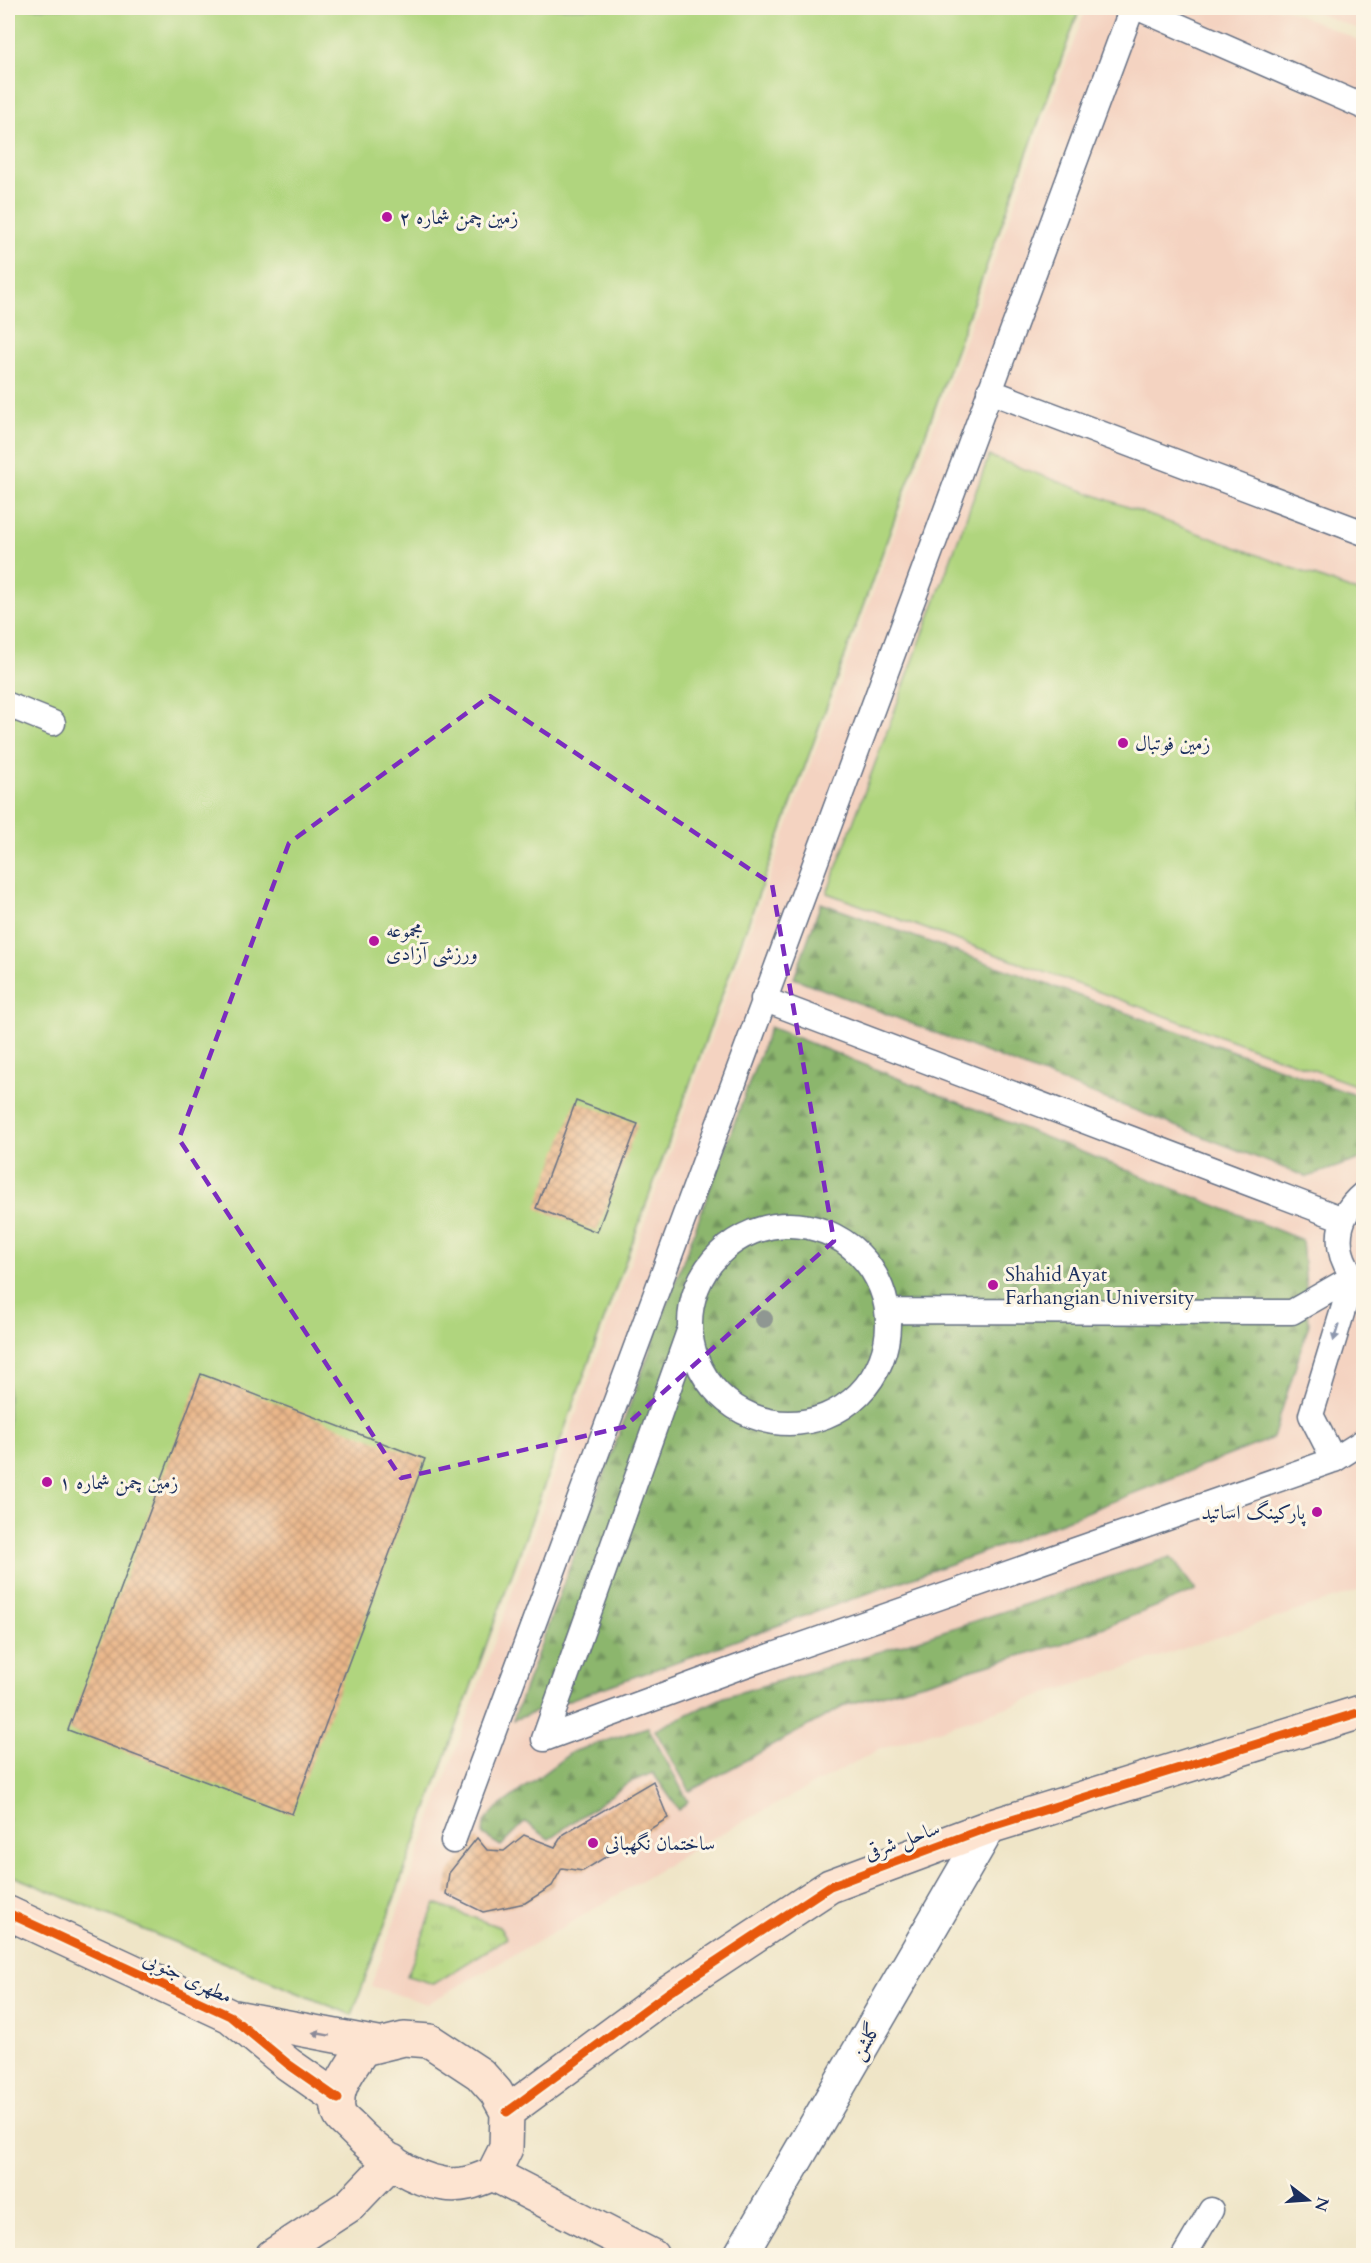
<svg xmlns="http://www.w3.org/2000/svg" width="1371" height="2263" font-family="Cardo,Amiri,serif">
<defs>
<pattern id="grass-tufts" width="24" height="20" patternUnits="userSpaceOnUse" patternTransform="scale(1.5)"><rect width="24" height="20" fill="#b0d57e"/><path d="M3 7l-1-3M5 7V3M7 7l1-3M15 17l-1-3M17 17v-4M19 17l1-3" fill="none" stroke="#97b76f"/></pattern>
<pattern id="forest-firs" width="22" height="20" patternUnits="userSpaceOnUse" patternTransform="scale(1.5)"><rect width="22" height="20" fill="#8cb66d"/><path d="M5 1l3.5 6h-7zM16 11l3.5 6h-7z" fill="#72945d"/></pattern>
<pattern id="building-cross-hatch" width="8" height="8" patternUnits="userSpaceOnUse" patternTransform="scale(1.5)"><rect width="8" height="8" fill="#ebb78a"/><path d="M0 0l8 8M0 8l8-8" fill="none" stroke="#be9574"/></pattern>
</defs>
<rect width="100%" height="100%" fill="#fcf5e5"/>
<filter id="ink" filterUnits="userSpaceOnUse"><feTurbulence type="fractalNoise" baseFrequency=".0167" numOctaves="2"/><feDisplacementMap in="SourceGraphic" scale="12" xChannelSelector="R" yChannelSelector="G"/><feConvolveMatrix kernelMatrix="1 2 1 2 8 2 1 2 1" color-interpolation-filters="sRGB"/></filter>
<filter id="wash" filterUnits="userSpaceOnUse"><feTurbulence type="fractalNoise" baseFrequency=".008" numOctaves="4" result="noise"/><feDisplacementMap in="SourceGraphic" scale="24" xChannelSelector="R" yChannelSelector="G"/><feGaussianBlur stdDeviation="1.35" result="paint"/><feColorMatrix in="noise" values="0 0 0 0 0 0 0 0 0 0 0 0 0 0 0 0 0 1.4 0 .05"/><feComposite in="paint" operator="in"/></filter>
<g filter="url(#wash)">
<rect width="100%" height="100%" fill="#efe5c7"/>
<!-- built -->
<path fill="#f4d3c1" d="M 1086,8 L 1284,8 L 1363,42 L 1363,1589 L 878,1750 L 707,1841 L 574,1921 L 427,2004 L 371,1986 L 731,982 Z
M 1305,8 L 1363,8 L 1363,31 Z"/>
<!-- grass -->
<path fill="url(#grass-tufts)" stroke="#66826e" stroke-width="1.5" d="M 435,1904 L 499,1927 L 507,1938 L 434,1984 L 407,1976 Z"/>
<!-- forest -->
<path fill="url(#forest-firs)" stroke="#547266" stroke-width="1.5" d="M 821,903 L 1363,1098 L 1363,1158 L 1307,1177 L 794,978 Z
M 770,1027 L 1302,1240 L 1309,1324 L 1273,1438 L 1003,1545 L 513,1720 Z
M 1171,1557 L 1196,1591 L 1061,1644 L 846,1705 L 690,1791 L 655,1730 L 724,1697 L 882,1651 Z
M 648,1727 L 688,1801 L 679,1810 L 653,1773 L 630,1782 L 549,1839 L 525,1822 L 501,1846 L 483,1835 L 484,1822 L 497,1808 L 572,1752 Z"/>
<!-- pitch -->
<path fill="#b0d57e" stroke="#66826e" stroke-width="1.5" d="M 8,8 L 1080,8 L 352,2015 L 8,1874 Z
M 989,456 L 1363,594 L 1363,1088 L 827,893 Z"/>
<g id="blocks">
<!-- building -->
<path fill="url(#building-cross-hatch)" d="M 576,1101 L 638,1124 L 597,1232 L 536,1208 Z
M 201,1374 L 425,1459 L 292,1814 L 68,1730 Z
M 653,1781 L 668,1818 L 583,1871 L 562,1868 L 552,1886 L 525,1903 L 483,1912 L 446,1894 L 449,1873 L 477,1838 L 487,1850 L 504,1851 L 524,1835 L 555,1847 L 563,1834 Z"/>
</g>
</g>
<g filter="url(#ink)">
<use href="#blocks" fill-opacity="0" stroke="#656f83" stroke-width="1.5"/>
<g fill="none" stroke-linecap="round" stroke-linejoin="round">
<!-- lane casing -->
<g stroke="#656f83" stroke-width="27">
<path id="lane" d="M 1138,8 L 1364,107
M 989,391 L 1364,533
M 8,705 L 53,723
M 763,999 L 1343,1219
M 1364,1193 C 1331,1220 1332,1259 1364,1287
M690 1324a99 99 0 1 1 198 0a99 99 0 1 1-198 0Z
M 888,1311 L 1292,1312 L 1353,1277
M 1334,1460 L 1311,1415 L 1353,1277
M 544,1739 L 742,1666 L 1334,1460 L 1364,1441
M 544,1739 L 689,1331
M 453,1841 L 1132,8
M 1184,2256 L 1211,2210"/>
</g>
<!-- street casing -->
<g stroke="#656f83" stroke-width="36">
<path id="street" d="M 740,2256 L 989,1827"/>
</g>
<!-- secondary casing -->
<g stroke="#656f83" stroke-width="36">
<path id="secondary" d="M 8,1913 L 230,2016 L 288,2064 L 338,2099
M 235,2017 L 378,2044
M 404,2039 L 430,2041 L 480,2074 L 496,2092 L 507,2112 L 506,2148 L 493,2174 C 476,2181 463,2187 444,2184 C 409,2179 375,2152 351,2127 C 347,2123 340,2118 339,2113 C 332,2090 351,2067 363,2049 Z
M 507,2112 L 668,1993 L 830,1886 L 989,1827 L 1364,1711
M 493,2174 L 652,2256
M 272,2256 L 350,2205 L 392,2161"/>
</g>
<!-- lane -->
<use href="#lane" stroke="#fff" stroke-width="24"/>
<!-- street -->
<use href="#street" stroke="#fff" stroke-width="33"/>
<!-- secondary -->
<use href="#secondary" stroke="#fde4d1" stroke-width="33"/>
<!-- cycleway casing -->
<g stroke="#fcf5e5" stroke-width="13">
<path id="cycleway" d="M 8,1913 L 230,2016 L 288,2064 L 338,2099
M 507,2112 L 668,1993 L 830,1886 L 989,1827 L 1364,1711"/>
</g>
<!-- cycleway -->
<use href="#cycleway" stroke="#e8590c" stroke-width="9"/>
</g>
<!-- trees -->
<circle fill="#8f9792" cx="764" cy="1319" r="9"/>
<!-- one-way arrows -->
<defs><path id="oneway-solid" d="M-6-.8H1V-3.2L6.5 0L1 3.2V.8H-6Z" transform="scale(1.5)"/></defs>
<use fill="#8d97ae" href="#oneway-solid" transform="translate(1336 1333) rotate(107)"/>
<use fill="#8c8a98" href="#oneway-solid" transform="translate(321 2034) rotate(-170)"/>
</g>
<!-- marked area -->
<path fill="none" stroke="#7b2cbf" stroke-width="4.5" stroke-dasharray="12 8" stroke-linejoin="round" d="M 490,696 L 772,884 L 834,1241 L 624,1427 L 401,1478 L 179,1139 L 289,843 Z"/>
<!-- markers -->
<g fill="#b5179e" stroke="#fcf5e5" stroke-width="2">
<circle cx="387" cy="217" r="6"/>
<circle cx="1123" cy="743" r="6"/>
<circle cx="374" cy="941" r="6"/>
<circle cx="993" cy="1285" r="6"/>
<circle cx="47" cy="1482" r="6"/>
<circle cx="1317" cy="1512" r="6"/>
<circle cx="593" cy="1843" r="6"/>
</g>
<g text-anchor="middle" stroke-width="6" stroke-linejoin="round" paint-order="stroke">
<!-- poi labels -->
<g font-size="20" fill="#1b2f5e" stroke="#fcf5e5" text-anchor="start">
<text x="399" y="224">زمین چمن شماره ۲</text>
<text x="1135" y="750">زمین فوتبال</text>
<text x="386" y="937">مجموعه<tspan x="386" dy="23">ورزشی آزادی</tspan></text>
<text x="1005" y="1281">Shahid Ayat<tspan x="1005" dy="23">Farhangian University</tspan></text>
<text x="59" y="1489">زمین چمن شماره ۱</text>
<text x="1305" y="1519" text-anchor="end">پارکینگ اساتید</text>
<text x="605" y="1850">ساختمان نگهبانی</text>
</g>
<!-- street labels -->
<g font-size="20" fill="#1b2f5e" stroke="#fcf5e5">
<text transform="translate(902 1840) rotate(-20)" y="7">ساحل شرقی</text>
<text transform="translate(188 1977) rotate(25)" y="7">مطهری جنوبی</text>
<text transform="translate(865 2041) rotate(-60)" y="7">گلشن</text>
</g>
</g>
<!-- margin -->
<rect width="1371" height="2263" fill="none" stroke="#fcf5e5" stroke-width="30"/>
<!-- north arrow -->
<g transform="translate(1308 2200) rotate(107)" stroke="#fcf5e5" stroke-width="4.5" paint-order="stroke">
<path d="M0-4.5L10 22L0 15L-10 22Z" fill="#1b2f5e"/>
<text y="-9" font-size="16" font-weight="bold" text-anchor="middle" fill="#1b2f5e">N</text>
</g>
</svg>
